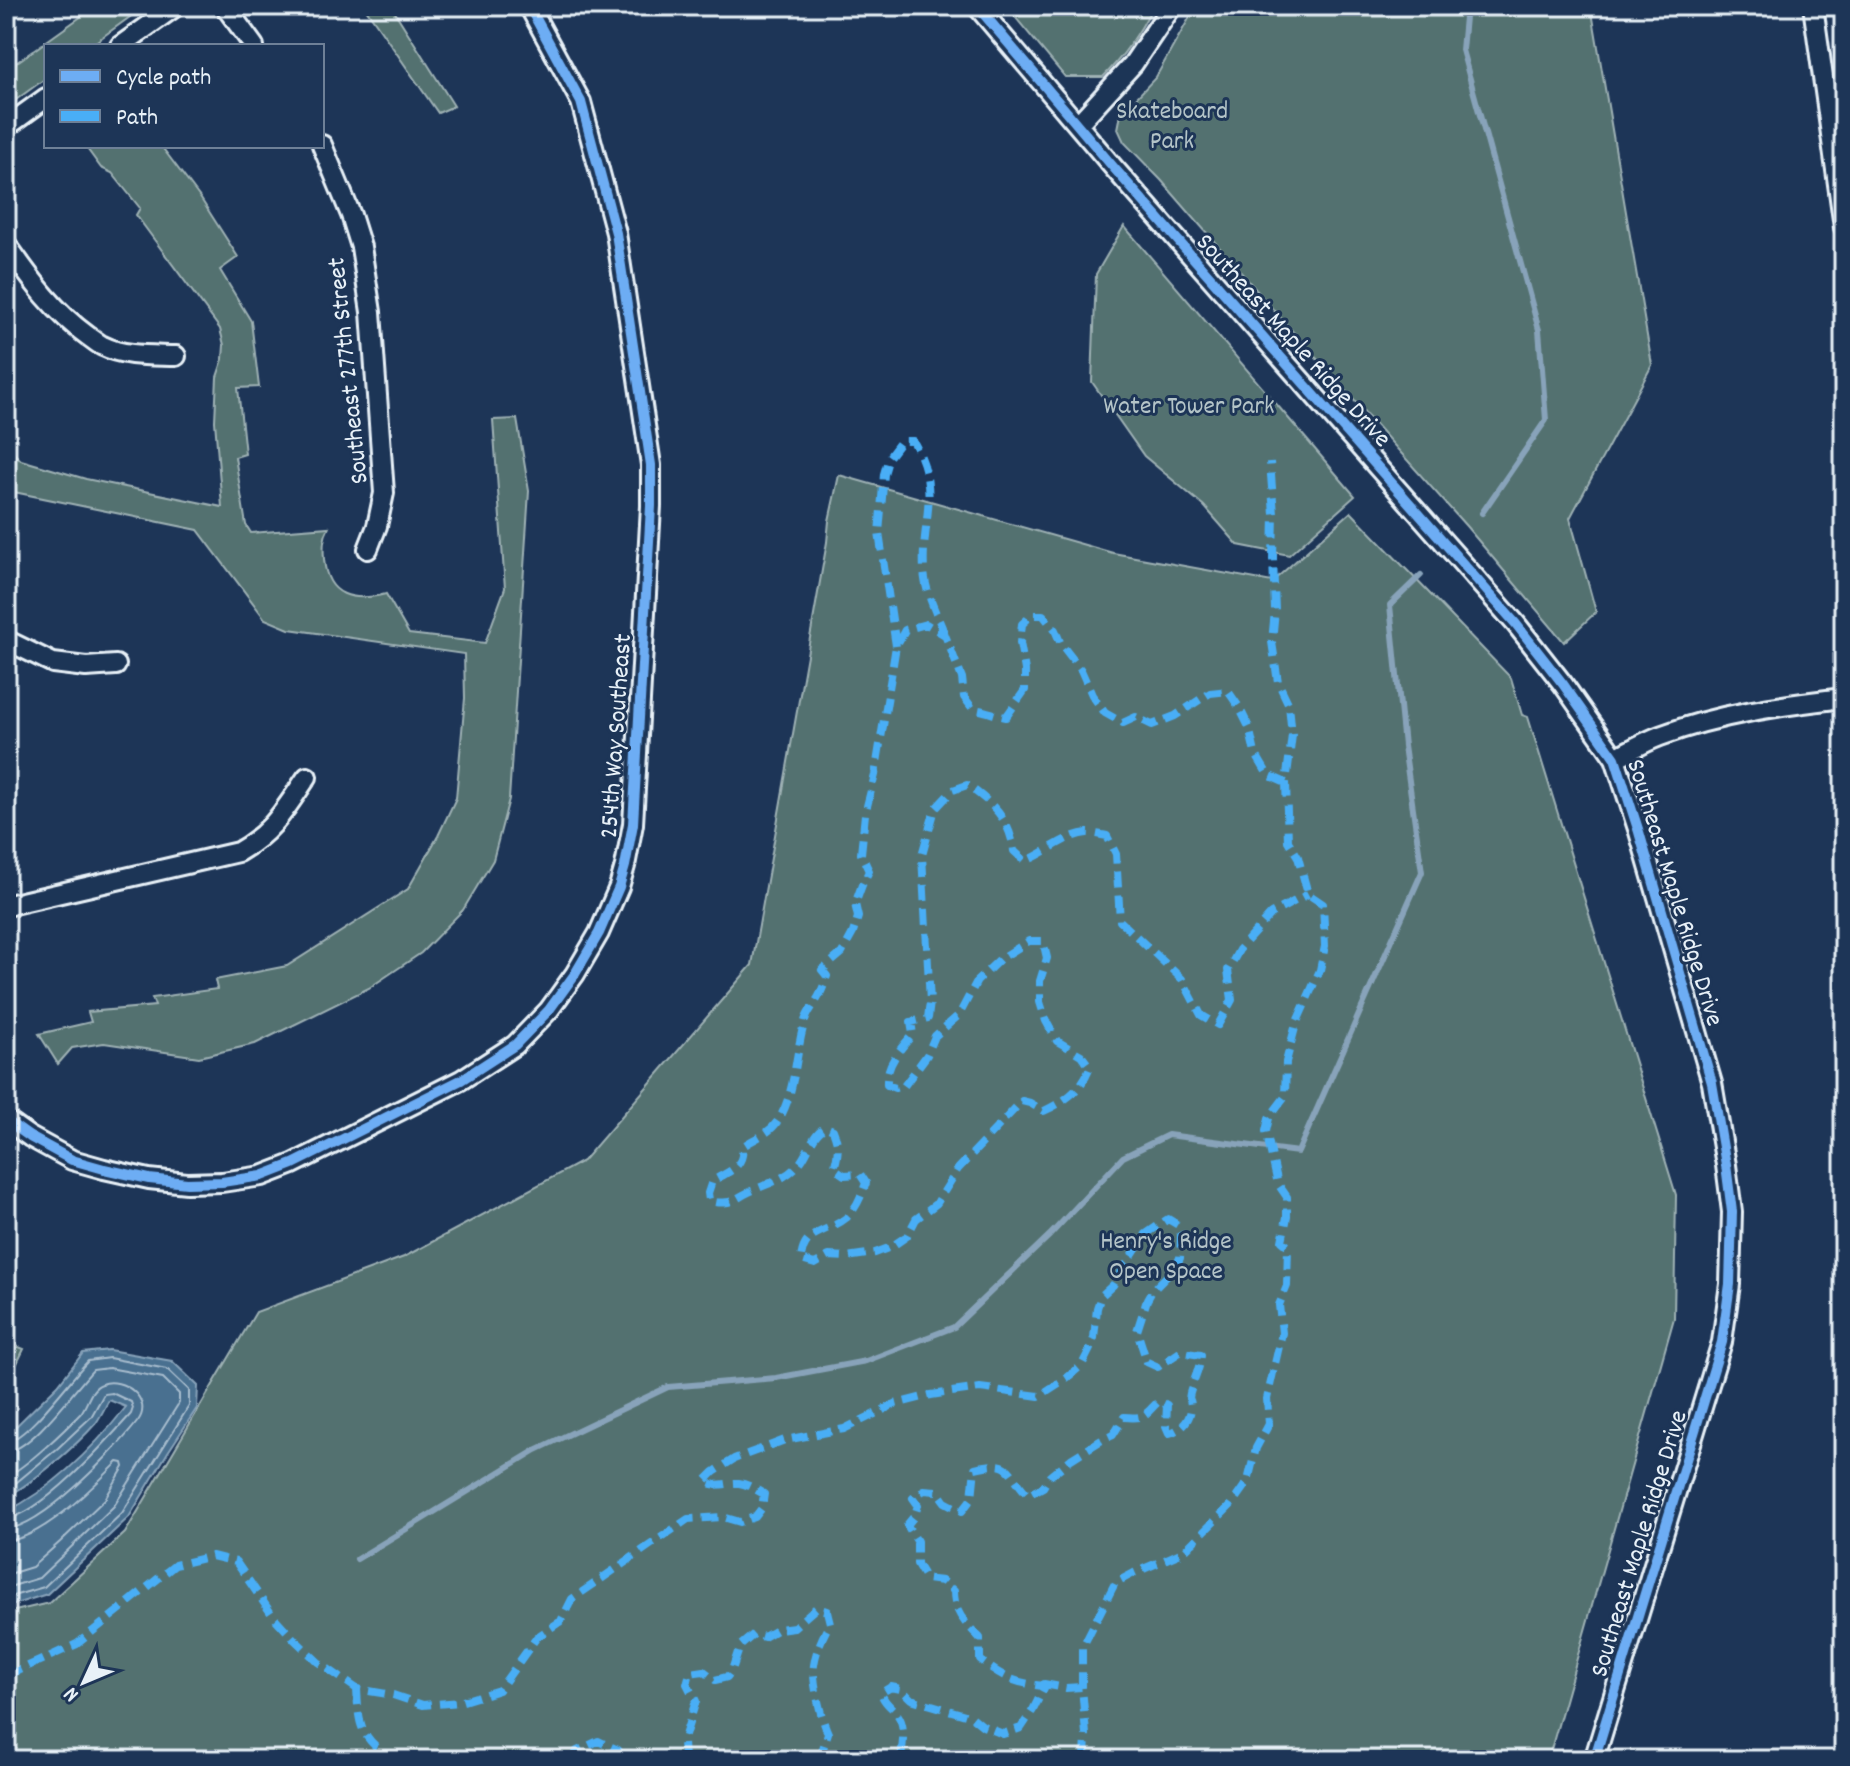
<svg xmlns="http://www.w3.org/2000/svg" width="1850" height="1766" font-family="Dekko,sans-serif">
<rect width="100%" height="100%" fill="#1d3557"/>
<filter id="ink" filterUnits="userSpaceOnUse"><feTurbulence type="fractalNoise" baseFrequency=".0125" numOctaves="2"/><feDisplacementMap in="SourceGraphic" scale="16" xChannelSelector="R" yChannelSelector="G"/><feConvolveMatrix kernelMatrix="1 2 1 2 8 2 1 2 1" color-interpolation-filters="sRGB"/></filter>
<g filter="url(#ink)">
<!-- green -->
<path fill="#537170" stroke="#9eb1b4" stroke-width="2" d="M 96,6 L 145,6 L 90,46 L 46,46 L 46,78 L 6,107 L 6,70 Z
M 364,6 L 391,6 L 454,106 L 438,113 Z
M 1006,6 L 1106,6 L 1111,14 L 1119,6 L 1153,6 C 1140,32 1123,57 1103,77 L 1065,77 Z
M 1196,6 L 1591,6 L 1652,365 L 1570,518 L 1596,612 L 1564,642 L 1466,526 L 1277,314 L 1161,180 L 1124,142 L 1118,129 L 1121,114 L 1156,77 Z
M 85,146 L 161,146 L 201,199 L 238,257 L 220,270 L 251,321 L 259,387 L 238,388 L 245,454 L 235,457 L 246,525 L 251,533 L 329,527 C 323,538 323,546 324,559 C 327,597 353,602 386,594 L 409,634 L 485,643 L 505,588 L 493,420 L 517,419 L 529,491 L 509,799 L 493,860 L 463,910 L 421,953 L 369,988 L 255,1044 L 199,1057 L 104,1043 L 72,1048 L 58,1064 L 39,1034 L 91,1022 L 88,1012 L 155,1006 L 152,998 L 217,989 L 215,980 L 287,966 L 408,889 L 438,836 L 456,798 L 465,698 L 464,654 L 289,629 L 265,619 L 198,530 L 14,492 L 6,484 L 6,446 L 21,460 L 86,479 L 222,507 L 215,421 L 217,377 L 223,359 L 224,345 L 220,329 L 136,215 L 140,208 L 112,173 L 101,168 Z
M 1124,226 L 1355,496 L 1289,555 L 1238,545 L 1204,506 L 1144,456 L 1092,382 L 1096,274 Z
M 839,475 L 1113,553 L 1272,582 L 1351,512 L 1511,678 L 1522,715 L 1528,717 L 1676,1195 L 1674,1318 L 1548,1760 L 6,1760 L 6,1613 L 49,1603 L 125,1533 L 256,1312 L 404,1257 L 583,1161 L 752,965 L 827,542 L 829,521 Z
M 6,1342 L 24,1349 L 6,1386 Z"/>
<!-- water -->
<path fill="#486f90" stroke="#88a3ba" stroke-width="2" d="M 109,1350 L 172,1361 L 198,1386 L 197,1408 L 168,1452 L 129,1517 L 47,1594 L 6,1607 L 6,1512 C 53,1488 93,1449 126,1407 L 109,1400 C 105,1407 101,1416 96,1423 C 76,1446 33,1483 6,1497 L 6,1436 L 58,1385 L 83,1353 Z"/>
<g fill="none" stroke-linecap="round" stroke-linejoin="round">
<!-- shore -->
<path stroke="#a8bdce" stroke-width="2" d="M 6,1442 C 28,1439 71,1378 88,1361 L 109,1358 L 167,1369 L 189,1390 L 189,1406 L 122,1513 L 44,1587 L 6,1598
M 6,1452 C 32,1450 74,1390 93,1370 L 109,1368 L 163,1378 L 179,1394 L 179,1403 L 114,1506 L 39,1578 L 6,1588
M 6,1477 C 27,1466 64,1431 81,1413 C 88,1404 90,1388 102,1384 C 122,1376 154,1399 138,1421 C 115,1451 42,1527 6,1529
M 6,1488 L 17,1482 L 58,1448 L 91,1417 L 104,1394 L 112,1393 L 131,1402 L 133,1408 L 131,1414 C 106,1442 42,1514 6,1519
M 6,1541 C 42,1539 93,1487 118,1462 L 123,1463 L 124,1467 L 105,1499 L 60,1542 L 32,1567 L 6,1575"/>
<!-- stream -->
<path stroke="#88a3ba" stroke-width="6" d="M 1466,6 L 1462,50 L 1539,330 L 1546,420 L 1482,513
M 357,1559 L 536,1450 L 668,1387 L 776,1378 L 866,1361 L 954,1327 L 1050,1235 L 1123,1157 L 1168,1135 L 1298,1152 L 1422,872 L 1404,746 L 1390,605 L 1421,575"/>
<!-- street casing -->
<g stroke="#e8f1f8" stroke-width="24">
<path id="street" d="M 225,6 L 254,46
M 977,6 L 1114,168 L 1516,624 L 1563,684 L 1615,758 L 1639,832 L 1712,1083 L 1726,1165 L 1732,1212 L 1730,1284 L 1722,1342 L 1594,1760
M 1813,6 L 1844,227
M 120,46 L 176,6
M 1078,124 L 1133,64 L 1172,6
M 6,127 L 46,98
M 322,145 L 351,215 L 361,247 L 371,312 L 384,493 L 377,526 L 368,549
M 6,244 C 31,279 52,310 88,336 C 93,339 98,344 103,346 C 125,357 153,355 176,356
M 6,640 L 53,663 L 86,667 L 116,665
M 1615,758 C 1629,751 1644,742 1660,736 C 1718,714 1782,705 1844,698
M 6,907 L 13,904 L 238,852 C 273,832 285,809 307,777
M 6,1120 L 30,1137 L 72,1160 L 104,1169 L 149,1179 L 187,1183 L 222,1182 L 262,1176 L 293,1164 L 461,1080 L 515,1045 L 549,1010 L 575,974 L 599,933 L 619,887 L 625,866 L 633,824 L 651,506 L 651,465 L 616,233 L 581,102 L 529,6"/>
</g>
<!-- street -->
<use href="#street" stroke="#1d3557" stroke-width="18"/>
<!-- quiet -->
<path stroke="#49aef6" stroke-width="8" stroke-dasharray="16 8" stroke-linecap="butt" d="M 896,646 L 879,533 L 884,474 L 889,457 L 901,441 L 913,441 C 942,490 921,521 924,570 C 925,593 937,614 945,635
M 1286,783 L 1268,775 L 1255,753 L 1249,727 L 1239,707 L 1228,691 L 1210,693 L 1175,716 L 1152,725 L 1136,717 L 1123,723 L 1105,713 L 1092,695 L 1081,670 L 1061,644 L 1055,630 L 1043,615 L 1032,615 L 1022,624 L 1020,643 L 1025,670 L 1025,690 L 1006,717 C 994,715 985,710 973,709 L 964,697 L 962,678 L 945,635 L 926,624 L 905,630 L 896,646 L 875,775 L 865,814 L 861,854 L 869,871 L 862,885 L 855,904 L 858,917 L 853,933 L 842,953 L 822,970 L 827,976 C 825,982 823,988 820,994 C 816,1003 808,1011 805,1021 C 795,1052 796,1095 777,1122 C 769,1134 753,1139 742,1147 C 745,1167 728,1172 712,1181 L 708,1193 L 709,1200 C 715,1203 721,1203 728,1202 C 734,1201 739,1197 745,1194 C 762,1185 783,1181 796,1167 C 809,1155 810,1135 826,1127 L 833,1130 C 839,1145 839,1153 834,1168 L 844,1175 L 860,1174 L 866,1183 C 861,1196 857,1208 846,1218 C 828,1233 803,1229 801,1260 L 815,1264 L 829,1256 L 846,1257 L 875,1253 L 891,1247 L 907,1236 L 916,1219 L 937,1203 L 958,1169 L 1022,1101 L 1030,1103 L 1044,1111 C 1065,1101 1082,1090 1090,1067 L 1081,1055 L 1057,1041 L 1046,1021 L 1040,1002 L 1040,981 L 1047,958 L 1043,941 L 1029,941 L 1000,959 L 977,981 L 959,1015 L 935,1036 L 927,1055 L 904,1086 L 895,1088 L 887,1085 C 886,1063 900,1050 913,1034 L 911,1022 L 928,1018 L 930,1002 L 922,855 L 935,809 L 953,790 L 967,785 C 992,803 1010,819 1014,851 L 1025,861 C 1046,854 1064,835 1087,833 C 1093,833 1101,835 1107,836 L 1116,854 L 1120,921 L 1182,979 L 1201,1015 L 1218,1025 L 1232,1000 L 1228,970 L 1239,950 L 1271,914 L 1308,894
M 6,1676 L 77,1644 L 175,1565 L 212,1556 L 236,1562 L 273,1616 L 294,1639 L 318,1662 L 357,1689 L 393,1695 L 423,1705 L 460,1702 L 499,1690 L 537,1637 L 561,1621 L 572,1599 L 688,1519 L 723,1517 L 740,1522 L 755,1517 L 762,1508 L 764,1494 C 756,1490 748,1484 739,1483 C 726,1482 716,1489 705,1481 L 714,1472 L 734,1459 L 785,1440 L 844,1429 L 895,1404 L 931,1395 L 980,1388 L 1039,1396 L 1068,1377 L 1082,1365 L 1090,1349 L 1094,1338 L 1097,1308 L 1101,1296 L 1113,1285 L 1146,1234 L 1168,1219 L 1178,1225 L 1181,1234 L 1180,1258 L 1174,1269 L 1152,1291 L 1147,1300 L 1137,1331 L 1147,1362 L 1158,1367 L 1180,1352 L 1201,1355 C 1200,1369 1194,1379 1190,1393 C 1188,1402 1190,1396 1191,1405 C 1192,1419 1181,1430 1169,1433 L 1166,1426 L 1167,1405 L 1159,1401 C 1144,1415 1146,1419 1124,1417 L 1113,1435 L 1100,1441 L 1071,1459 L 1050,1476 L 1043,1487 L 1028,1495 C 1005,1471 1015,1459 975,1468 L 972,1498 L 962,1511 L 945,1502 L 937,1491 L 924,1490 L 913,1498 L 918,1505 L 915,1515 L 907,1525 L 917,1541 L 917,1564 L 926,1579 L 942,1581 L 954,1591 C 954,1613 965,1623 980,1638 L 980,1660 C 1005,1678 1013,1683 1045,1686 L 1033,1710 L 1021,1728 L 1003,1734 L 983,1726 L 972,1717 L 911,1699 L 901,1689 L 891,1687 L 881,1693 C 885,1704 890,1705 897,1714 C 907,1727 902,1745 901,1760
M 1045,1686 L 1044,1684 L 1066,1688 L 1082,1687
M 357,1689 C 359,1729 360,1735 392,1760
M 572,1760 L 577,1751 L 598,1741 L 618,1750 L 626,1760
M 684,1760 L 683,1742 L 696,1701 L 687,1684 L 690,1673 L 704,1671 L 715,1680 L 727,1677 L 732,1670 L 740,1646 L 754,1634 L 764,1637 L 778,1629 L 794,1627 L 816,1608 L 827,1611 L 830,1623 C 823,1636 816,1650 814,1665 C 812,1680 821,1719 828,1733 L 821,1755 L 824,1760
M 1085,1760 L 1086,1734 L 1082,1687 L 1082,1648 L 1115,1583 L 1134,1573 L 1183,1552 L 1231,1505 L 1248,1481 L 1256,1448 L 1269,1424 L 1267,1399 L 1282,1333 L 1279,1305 L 1287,1286 L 1288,1246 L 1282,1241 L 1287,1217 L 1287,1197 L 1278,1184 L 1266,1131 L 1269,1118 L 1285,1097 L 1286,1062 L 1296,1024 L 1320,970 L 1325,946 L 1323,904 L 1308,894 L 1298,857 L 1288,841 L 1286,783 L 1292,735 L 1289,705 L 1278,682 L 1272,642 L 1275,610 L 1273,559 L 1274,514 L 1270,462"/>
<!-- cycleway casing -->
<g stroke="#1d3557" stroke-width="15">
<path id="cycleway" d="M 977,6 L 1114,168 L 1516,624 L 1563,684 L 1615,758 L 1639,832 L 1712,1083 L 1726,1165 L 1732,1212 L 1730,1284 L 1722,1342 L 1594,1760
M 6,1120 L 30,1137 L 72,1160 L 104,1169 L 149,1179 L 187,1183 L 222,1182 L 262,1176 L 293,1164 L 461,1080 L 515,1045 L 549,1010 L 575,974 L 599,933 L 619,887 L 625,866 L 633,824 L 651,506 L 651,465 L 616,233 L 581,102 L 529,6"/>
</g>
<!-- cycleway -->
<use href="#cycleway" stroke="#6dadf4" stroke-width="10"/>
</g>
</g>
<g text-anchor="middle" stroke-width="6" stroke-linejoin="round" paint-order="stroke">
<!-- park labels -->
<g font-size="26" fill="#b4c4c8" stroke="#1d3557">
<text x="1172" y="118">Skateboard<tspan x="1172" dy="30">Park</tspan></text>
<text x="1189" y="413">Water Tower Park</text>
<text x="1166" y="1248">Henry's Ridge<tspan x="1166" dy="30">Open Space</tspan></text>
</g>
<!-- street labels -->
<g font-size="26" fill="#e8f1f8" stroke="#1d3557">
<text transform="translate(1295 339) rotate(48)" y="9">Southeast Maple Ridge Drive</text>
<text transform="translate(346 371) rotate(-96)" y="9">Southeast 277th Street</text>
<text transform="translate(614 736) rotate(-86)" y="9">254th Way Southeast</text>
<text transform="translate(1677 892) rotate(73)" y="9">Southeast Maple Ridge Drive</text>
<text transform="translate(1637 1543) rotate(-73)" y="9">Southeast Maple Ridge Drive</text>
</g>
</g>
<!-- margin -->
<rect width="1850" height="1766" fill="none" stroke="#1d3557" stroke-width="32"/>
<rect x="16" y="16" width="1818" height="1734" fill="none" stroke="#e8f1f8" stroke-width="3" filter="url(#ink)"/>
<!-- legend -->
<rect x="44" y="44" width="280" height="104" fill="#1d3557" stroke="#6e8097" stroke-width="2"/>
<rect x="60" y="70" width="40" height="12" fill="#6dadf4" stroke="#6e8097" stroke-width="2"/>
<text x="116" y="84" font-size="24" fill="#e8f1f8">Cycle path</text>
<rect x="60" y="110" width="40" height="12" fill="#49aef6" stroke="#6e8097" stroke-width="2"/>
<text x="116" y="124" font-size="24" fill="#e8f1f8">Path</text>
<!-- north arrow -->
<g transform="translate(84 1682) rotate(226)" stroke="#1d3557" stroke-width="6" paint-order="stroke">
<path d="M0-6L14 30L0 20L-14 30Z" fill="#e8f1f8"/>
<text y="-12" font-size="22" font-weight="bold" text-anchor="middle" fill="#e8f1f8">N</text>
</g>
</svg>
